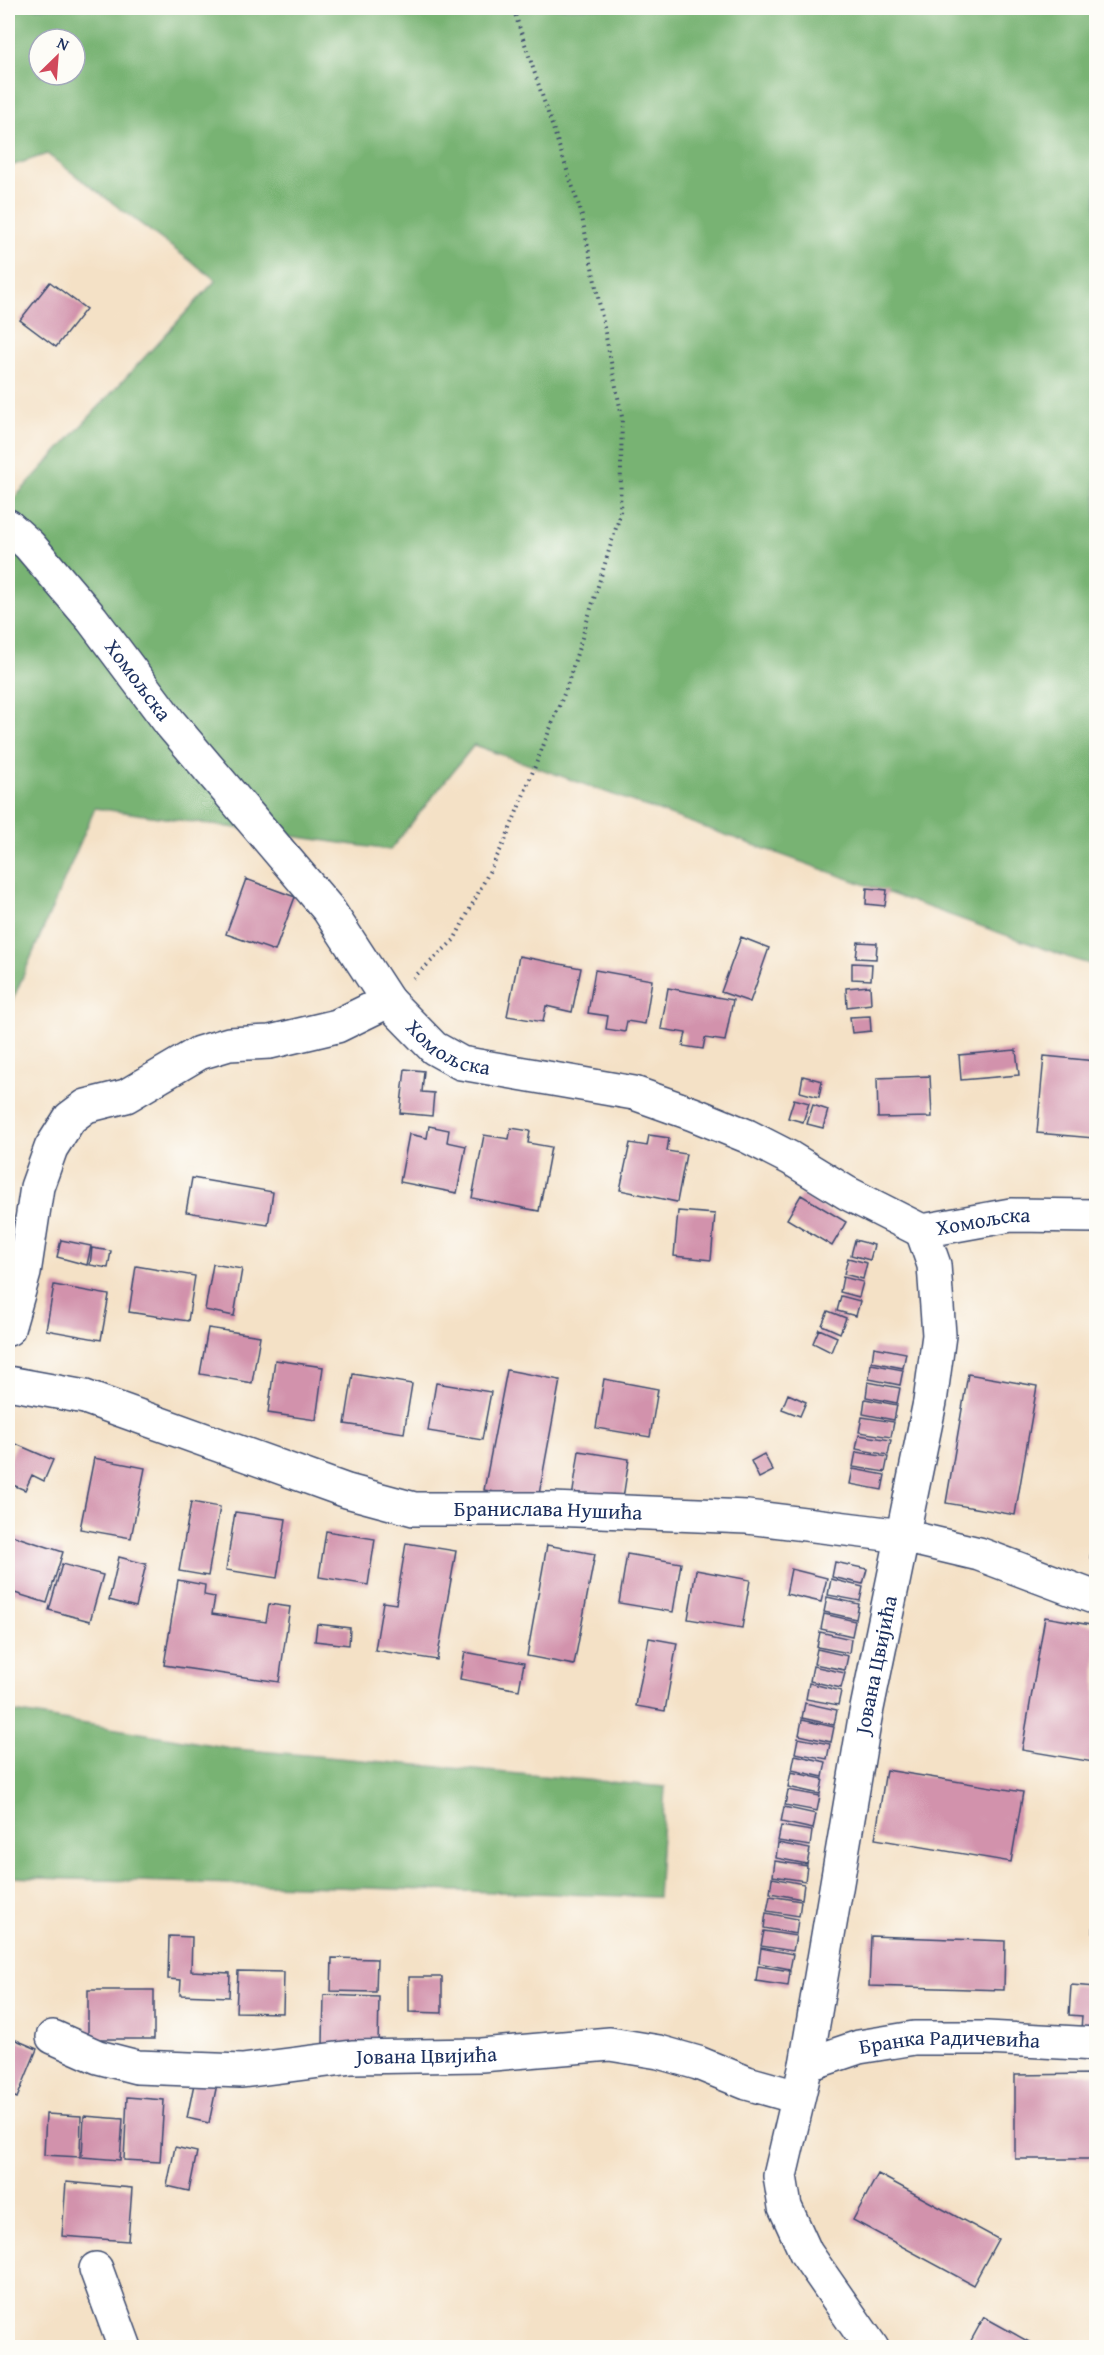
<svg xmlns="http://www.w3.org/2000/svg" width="1104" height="2355" font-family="'Gentium Book Plus',serif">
<rect width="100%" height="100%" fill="#fdfcf7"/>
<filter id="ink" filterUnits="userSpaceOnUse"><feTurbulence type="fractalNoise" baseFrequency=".0167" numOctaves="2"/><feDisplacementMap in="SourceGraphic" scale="12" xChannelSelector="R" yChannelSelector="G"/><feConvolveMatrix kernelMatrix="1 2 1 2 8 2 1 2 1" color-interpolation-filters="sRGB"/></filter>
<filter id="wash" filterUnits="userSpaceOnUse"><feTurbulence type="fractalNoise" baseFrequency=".008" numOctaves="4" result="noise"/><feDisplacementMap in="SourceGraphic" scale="24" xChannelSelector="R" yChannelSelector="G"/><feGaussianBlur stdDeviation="1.35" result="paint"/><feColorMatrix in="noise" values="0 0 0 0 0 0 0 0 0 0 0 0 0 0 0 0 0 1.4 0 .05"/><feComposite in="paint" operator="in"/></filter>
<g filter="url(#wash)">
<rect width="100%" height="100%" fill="#f4e1c6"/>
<!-- forest -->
<path fill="#78b373" stroke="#4a7168" stroke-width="1.5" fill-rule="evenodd" d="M 8,8 L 1096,8 L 1096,966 L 1073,959 L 474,745 L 390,850 L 95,808 L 8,1011 L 8,505 L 216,280 L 47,154 L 8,167 ZM 39,39 L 75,39 L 75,75 L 39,75 Z
M 8,1711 L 237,1749 L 665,1787 L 658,1897 L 8,1877 Z"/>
<g id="blocks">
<!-- building -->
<path fill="#d292ac" d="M 50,282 L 86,309 L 56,347 L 20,320 Z
M 246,879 L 295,897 L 275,951 L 226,934 Z
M 867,888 L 887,890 L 885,906 L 866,904 Z
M 741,937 L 769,948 L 750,1002 L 721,992 Z
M 858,942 L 877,943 L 876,959 L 856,958 Z
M 519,956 L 581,968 L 572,1012 L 546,1006 L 543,1022 L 507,1016 Z
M 852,963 L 872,964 L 871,980 L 852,979 Z
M 595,970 L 652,980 L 645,1024 L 627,1021 L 625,1032 L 606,1029 L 608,1016 L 588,1013 Z
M 870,986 L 871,1004 L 847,1007 L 846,988 Z
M 668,988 L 733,1000 L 725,1041 L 705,1038 L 703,1049 L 683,1046 L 686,1033 L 661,1029 Z
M 870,1016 L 871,1031 L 852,1033 L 850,1017 Z
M 1016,1050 L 1019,1075 L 961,1080 L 959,1055 Z
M 1044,1056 L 1096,1061 L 1094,1138 L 1037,1133 Z
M 405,1069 L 424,1071 L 422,1092 L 434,1093 L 432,1116 L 400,1113 Z
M 803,1076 L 822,1081 L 819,1097 L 800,1092 Z
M 930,1076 L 932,1117 L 878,1118 L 877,1078 Z
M 794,1099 L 809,1103 L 803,1122 L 788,1118 Z
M 813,1105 L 828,1110 L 823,1128 L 807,1124 Z
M 429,1126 L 449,1130 L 447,1142 L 466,1146 L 457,1193 L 400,1182 L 409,1134 L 427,1138 Z
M 511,1128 L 530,1131 L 528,1143 L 551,1147 L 539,1211 L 472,1198 L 484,1135 L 509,1139 Z
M 649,1135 L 669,1138 L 667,1151 L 686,1154 L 677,1202 L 620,1190 L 630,1143 L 647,1146 Z
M 192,1178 L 273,1192 L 268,1225 L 186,1212 Z
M 801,1195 L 846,1222 L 832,1246 L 787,1219 Z
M 678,1211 L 715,1214 L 711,1260 L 674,1256 Z
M 61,1240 L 91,1246 L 87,1265 L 57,1257 Z
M 855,1240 L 874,1245 L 870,1260 L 851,1255 Z
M 92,1248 L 111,1251 L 108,1268 L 90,1265 Z
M 848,1258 L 867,1263 L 863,1279 L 844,1274 Z
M 213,1264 L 242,1269 L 234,1316 L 205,1310 Z
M 136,1266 L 195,1276 L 188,1321 L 129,1312 Z
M 843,1277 L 863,1282 L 859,1297 L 840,1292 Z
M 54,1285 L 109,1295 L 101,1340 L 46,1330 Z
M 841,1296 L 860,1301 L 856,1316 L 837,1311 Z
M 828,1311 L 846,1318 L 840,1333 L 822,1325 Z
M 208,1328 L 260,1336 L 252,1383 L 200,1374 Z
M 819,1329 L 837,1337 L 831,1352 L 813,1343 Z
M 874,1347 L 906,1353 L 903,1368 L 872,1362 Z
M 275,1360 L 323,1367 L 316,1420 L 268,1413 Z
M 871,1364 L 903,1370 L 900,1385 L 869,1379 Z
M 507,1370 L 560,1380 L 538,1500 L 484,1490 Z
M 353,1374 L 412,1384 L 404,1433 L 345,1424 Z
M 968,1374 L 1037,1386 L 1015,1515 L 946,1503 Z
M 604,1379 L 658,1389 L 650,1437 L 596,1428 Z
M 868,1382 L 900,1388 L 897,1403 L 866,1397 Z
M 436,1383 L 491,1392 L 482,1440 L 428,1431 Z
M 788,1394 L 806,1402 L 800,1416 L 782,1409 Z
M 865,1399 L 897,1405 L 894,1420 L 863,1414 Z
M 862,1417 L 894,1422 L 891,1437 L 859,1432 Z
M 859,1435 L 891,1440 L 888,1455 L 856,1449 Z
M 16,1444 L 53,1460 L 44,1481 L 32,1475 L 25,1490 L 8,1483 L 8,1464 Z
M 579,1451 L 629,1459 L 622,1505 L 572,1498 Z
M 856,1452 L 888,1457 L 885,1472 L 853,1467 Z
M 764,1454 L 773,1471 L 759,1478 L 751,1461 Z
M 94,1458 L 145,1468 L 131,1538 L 80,1529 Z
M 853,1469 L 885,1475 L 882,1490 L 850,1484 Z
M 191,1502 L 220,1507 L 208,1576 L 179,1571 Z
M 235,1512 L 286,1519 L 277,1578 L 226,1570 Z
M 1095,1527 L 1096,1527 L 1096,1559 L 1090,1558 Z
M 326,1531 L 375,1539 L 368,1585 L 319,1577 Z
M 8,1534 L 63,1552 L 47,1603 L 8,1591 Z
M 406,1543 L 456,1551 L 437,1660 L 375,1650 L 383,1602 L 396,1604 Z
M 547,1545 L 595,1554 L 574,1665 L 527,1656 Z
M 627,1554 L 681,1563 L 673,1612 L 619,1603 Z
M 119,1557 L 146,1564 L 136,1607 L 109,1600 Z
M 835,1562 L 867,1569 L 863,1584 L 832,1577 Z
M 62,1564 L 103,1575 L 90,1621 L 49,1610 Z
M 791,1569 L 827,1578 L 821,1602 L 786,1594 Z
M 696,1570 L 750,1580 L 742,1628 L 688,1619 Z
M 831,1579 L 863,1587 L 860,1601 L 828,1595 Z
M 178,1580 L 205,1585 L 204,1595 L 215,1597 L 212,1614 L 266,1622 L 269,1604 L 290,1607 L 279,1682 L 164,1665 Z
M 827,1597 L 859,1604 L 856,1619 L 824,1612 Z
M 824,1614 L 855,1621 L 852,1636 L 821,1629 Z
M 1045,1617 L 1096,1626 L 1096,1742 L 1093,1762 L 1022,1750 Z
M 317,1624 L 350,1628 L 349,1645 L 315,1641 Z
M 820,1632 L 851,1639 L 849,1653 L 817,1647 Z
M 649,1638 L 677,1643 L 665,1711 L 636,1706 Z
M 817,1649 L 848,1656 L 845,1670 L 814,1664 Z
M 465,1652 L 524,1663 L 519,1690 L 460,1679 Z
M 813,1666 L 845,1673 L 841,1688 L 810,1681 Z
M 809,1683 L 841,1691 L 838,1705 L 806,1699 Z
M 805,1703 L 837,1710 L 834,1725 L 802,1718 Z
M 802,1720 L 834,1727 L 831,1742 L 799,1735 Z
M 798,1738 L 830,1744 L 827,1759 L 795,1753 Z
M 795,1755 L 826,1762 L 823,1777 L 792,1770 Z
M 886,1770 L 1023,1792 L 1011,1862 L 875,1839 Z
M 791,1772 L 823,1779 L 820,1794 L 788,1787 Z
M 788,1790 L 820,1796 L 817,1811 L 785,1805 Z
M 784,1807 L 816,1814 L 813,1829 L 781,1822 Z
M 781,1826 L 812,1831 L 810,1846 L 778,1841 Z
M 778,1843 L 810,1849 L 807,1864 L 776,1858 Z
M 775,1861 L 807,1866 L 805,1881 L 773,1876 Z
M 772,1878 L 804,1884 L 802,1899 L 770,1893 Z
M 770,1896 L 801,1901 L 799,1916 L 767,1911 Z
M 1094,1899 L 1096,1899 L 1096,1947 L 1093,1947 Z
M 766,1913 L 798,1919 L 796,1934 L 764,1928 Z
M 764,1931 L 796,1936 L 793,1951 L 761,1946 Z
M 169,1936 L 192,1937 L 191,1971 L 230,1973 L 229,1997 L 180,1995 L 181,1980 L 168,1979 Z
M 871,1936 L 1005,1941 L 1004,1990 L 869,1986 Z
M 761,1948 L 793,1954 L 790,1969 L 759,1963 Z
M 332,1958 L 377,1959 L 376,1992 L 331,1991 Z
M 758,1966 L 790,1971 L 788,1986 L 756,1981 Z
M 238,1971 L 284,1972 L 283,2013 L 236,2012 Z
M 409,1977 L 442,1977 L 442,2013 L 409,2012 Z
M 1071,1985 L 1096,1987 L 1096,2031 L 1081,2030 L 1082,2016 L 1069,2015 Z
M 88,1990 L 154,1990 L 154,2039 L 88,2039 Z
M 324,1995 L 379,1997 L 378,2046 L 323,2044 Z
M 9,2037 L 37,2049 L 17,2098 L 8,2094 Z
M 1096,2074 L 1096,2159 L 1015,2159 L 1015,2075 Z
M 195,2079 L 217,2084 L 209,2123 L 187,2118 Z
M 127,2097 L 164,2100 L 160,2162 L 124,2160 Z
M 46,2114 L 81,2116 L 80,2157 L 44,2155 Z
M 84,2116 L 123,2119 L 120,2160 L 82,2157 Z
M 175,2147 L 197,2152 L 189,2191 L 167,2186 Z
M 878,2174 L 998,2239 L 973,2285 L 853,2220 Z
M 66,2182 L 132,2188 L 128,2241 L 62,2236 Z
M 984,2317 L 1040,2348 L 967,2348 Z"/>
</g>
</g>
<g filter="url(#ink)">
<use href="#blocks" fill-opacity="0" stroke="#3c4a6e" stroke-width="1.5"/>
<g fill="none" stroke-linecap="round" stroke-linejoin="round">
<!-- minor casing -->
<g stroke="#3c4a6e" stroke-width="36">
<g id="minor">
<path id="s1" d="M 8,526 L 29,545 L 92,619 L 170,723 L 328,909 L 388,1001 L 434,1048 L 461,1063 L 634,1093 L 693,1114 L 747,1136 L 790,1158 L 847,1193 L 922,1231 L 1011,1215 L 1096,1216"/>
<path d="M 8,1329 L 24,1273 L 37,1187 L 51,1148 L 70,1118 L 86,1106 L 126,1096 L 199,1053 L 229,1044 L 270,1042 L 337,1026 L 388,1001"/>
<path id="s2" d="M 8,1383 L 85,1397 L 347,1491 L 414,1509 L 552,1509 L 747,1517 L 903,1536 L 979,1554 L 1096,1598"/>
<path id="s3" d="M 53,2037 L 98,2057 L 137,2067 L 242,2071 L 352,2057 L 481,2055 L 610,2044 L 659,2052 L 698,2063 L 747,2083 L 797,2097"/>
<path id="s4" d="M 806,2065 L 859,2047 L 914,2038 L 987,2038 L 1096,2044"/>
<path d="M 96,2269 L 125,2348"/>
<path id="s5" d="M 872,2348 L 806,2253 L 785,2207 L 780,2176 L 806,2065 L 865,1718 L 930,1402 L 939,1335 L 934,1265 L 922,1231"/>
</g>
</g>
<!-- path -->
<path stroke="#3c4a6e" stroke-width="4" stroke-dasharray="1.5 4.5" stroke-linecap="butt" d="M 413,978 L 454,940 L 505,841 L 566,689 L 620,515 L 622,417 L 581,212 L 513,8"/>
<!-- minor -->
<use href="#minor" stroke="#fff" stroke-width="33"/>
</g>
</g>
<g text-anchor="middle" stroke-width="4.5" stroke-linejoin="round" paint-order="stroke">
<!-- street labels -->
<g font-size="21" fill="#1b2f5e" stroke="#fdfcf7">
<text dy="7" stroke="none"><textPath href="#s1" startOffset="202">Хомољска</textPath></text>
<text dy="7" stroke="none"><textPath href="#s1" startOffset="688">Хомољска</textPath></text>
<text dy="7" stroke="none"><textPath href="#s1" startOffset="1264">Хомољска</textPath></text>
<text dy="7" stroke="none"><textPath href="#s2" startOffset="560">Бранислава Нушића</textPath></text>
<text dy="7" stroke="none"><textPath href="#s5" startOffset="718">Јована Цвијића</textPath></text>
<text dy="7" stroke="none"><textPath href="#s4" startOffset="147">Бранка Радичевића</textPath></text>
<text dy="7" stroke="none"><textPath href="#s3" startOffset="380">Јована Цвијића</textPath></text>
</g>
</g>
<!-- margin -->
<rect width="1104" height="2355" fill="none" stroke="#fdfcf7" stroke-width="30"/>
<!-- north arrow -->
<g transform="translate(57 57) rotate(25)"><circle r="28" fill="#fdfcf7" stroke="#a3aaba" stroke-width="1.5"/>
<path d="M0-4.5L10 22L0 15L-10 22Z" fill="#d1495b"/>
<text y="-9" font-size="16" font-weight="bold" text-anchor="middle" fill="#1b2f5e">N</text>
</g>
</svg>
